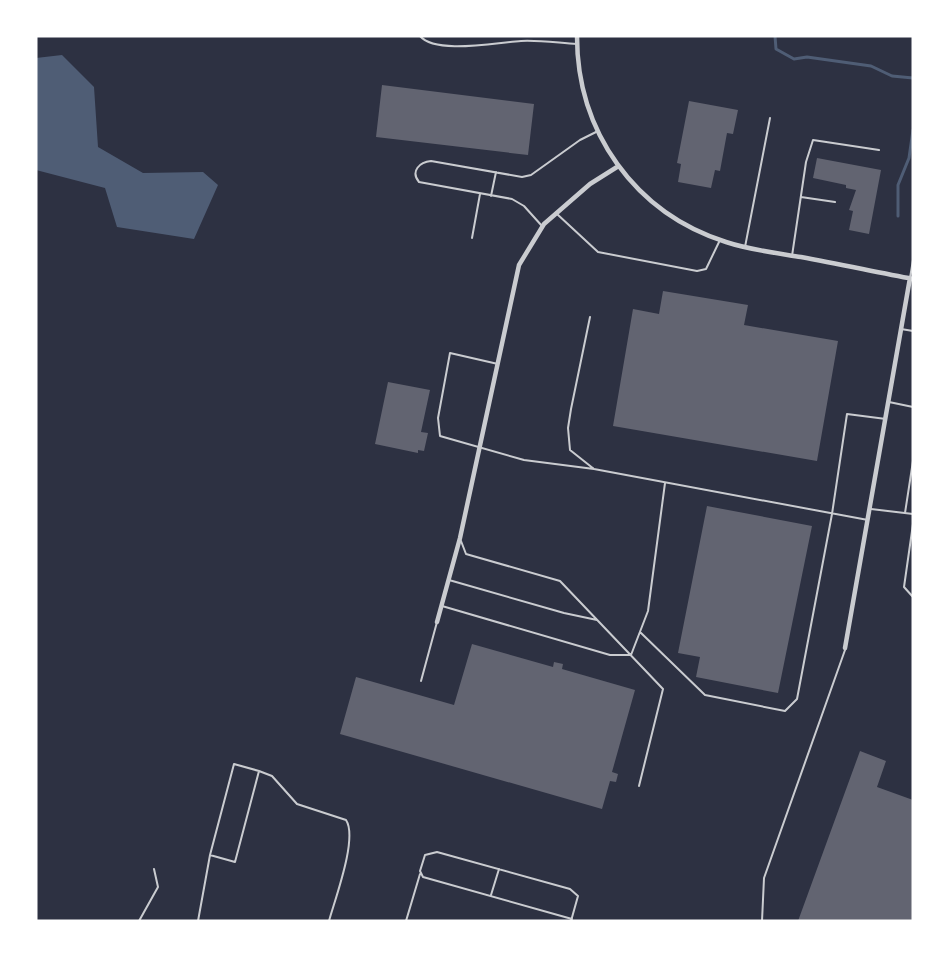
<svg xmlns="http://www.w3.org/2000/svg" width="949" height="957" font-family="'Golos Text',sans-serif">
<rect width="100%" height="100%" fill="#2d3142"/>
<!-- water -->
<path fill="#4f5d75" d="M 62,55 L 94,87 L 98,147 L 143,173 L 203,172 L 218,185 L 194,239 L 117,227 L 105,188 L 36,170 L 36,58 Z"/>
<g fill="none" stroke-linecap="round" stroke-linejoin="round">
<!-- stream -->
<path stroke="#4f5d75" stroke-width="3" d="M 775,36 L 776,49 L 794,59 L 807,57 L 871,66 L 892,76 L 913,78
M 898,216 L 898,185 L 909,158 L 913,130"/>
</g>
<!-- building -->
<path fill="#626471" d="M 382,85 L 534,104 L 528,155 L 376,137 Z
M 689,101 L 738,110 L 733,134 L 727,133 L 720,171 L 715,170 L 711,188 L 678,182 L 681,164 L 677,163 Z
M 817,158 L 881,170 L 869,234 L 849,230 L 853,211 L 849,210 L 856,190 L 846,188 L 846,185 L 813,178 Z
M 663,291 L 748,305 L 744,325 L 838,341 L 817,461 L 613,426 L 633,309 L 659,314 Z
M 388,382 L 430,390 L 421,432 L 428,433 L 424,451 L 418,450 L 418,453 L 375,444 Z
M 707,506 L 812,526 L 778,693 L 696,677 L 700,657 L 678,653 Z
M 472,644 L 553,667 L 554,662 L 563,664 L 562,669 L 635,690 L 612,772 L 618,774 L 616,782 L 610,781 L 602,809 L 340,734 L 356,677 L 454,705 Z
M 860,751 L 886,761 L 877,787 L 913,800 L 913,921 L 798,921 Z"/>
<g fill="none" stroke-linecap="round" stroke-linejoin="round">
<!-- service -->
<path stroke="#caccd0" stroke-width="2" d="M 420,36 C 436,55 498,42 521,41 C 539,40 559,43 577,44
M 491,196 L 496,172
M 801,197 L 835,202
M 557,214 L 598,252 L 697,271 L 706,269 L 720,240
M 542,226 L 524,206 L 512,199 L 419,182 C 410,171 420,162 431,161 L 522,177 L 531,175 L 580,140 L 598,131
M 472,238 L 480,194
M 745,247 L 770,118
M 792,256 L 806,162 L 813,140 L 879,150
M 910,278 L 913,260
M 590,317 L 571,409 L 568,428 L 570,450 L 594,469
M 901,329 L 913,331
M 498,364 L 450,353 L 438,418 L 440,436 L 524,460 L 594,469 L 868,520
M 889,402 L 913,407
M 871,509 L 913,514
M 905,513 L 913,461
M 913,524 L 904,587 L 913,597
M 461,541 L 466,554 L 560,581 L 663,689 L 639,786
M 449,580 L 564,613 L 597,620
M 442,606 L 610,655 L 631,655 L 648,611 L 665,483
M 640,632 L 705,695 L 785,711 L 797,699 L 832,514 L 847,414 L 886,419
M 421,681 L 437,622
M 259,771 L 272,776 L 297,804 L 346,820 C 358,838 335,899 329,921
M 491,895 L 499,869
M 139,921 L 158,887 L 154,869
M 198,921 L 210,855 L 234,764 L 259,771 L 235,862 L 210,855
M 406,921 L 420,874
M 571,921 L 578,896 L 570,889 L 437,852 L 425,855 L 420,871 L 423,877 L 572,919
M 762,921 L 764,878 L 845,650"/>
<!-- minor -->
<path stroke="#caccd0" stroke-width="4.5" d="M 577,36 C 577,132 635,213 726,242 C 750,250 776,253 801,257 C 839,264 876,272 913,279
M 437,622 L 460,538 L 519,265 L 544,224 L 590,184 L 617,167
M 845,648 L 910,278"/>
</g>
<!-- border -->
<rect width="949" height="957" fill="none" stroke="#ffffff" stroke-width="75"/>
</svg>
